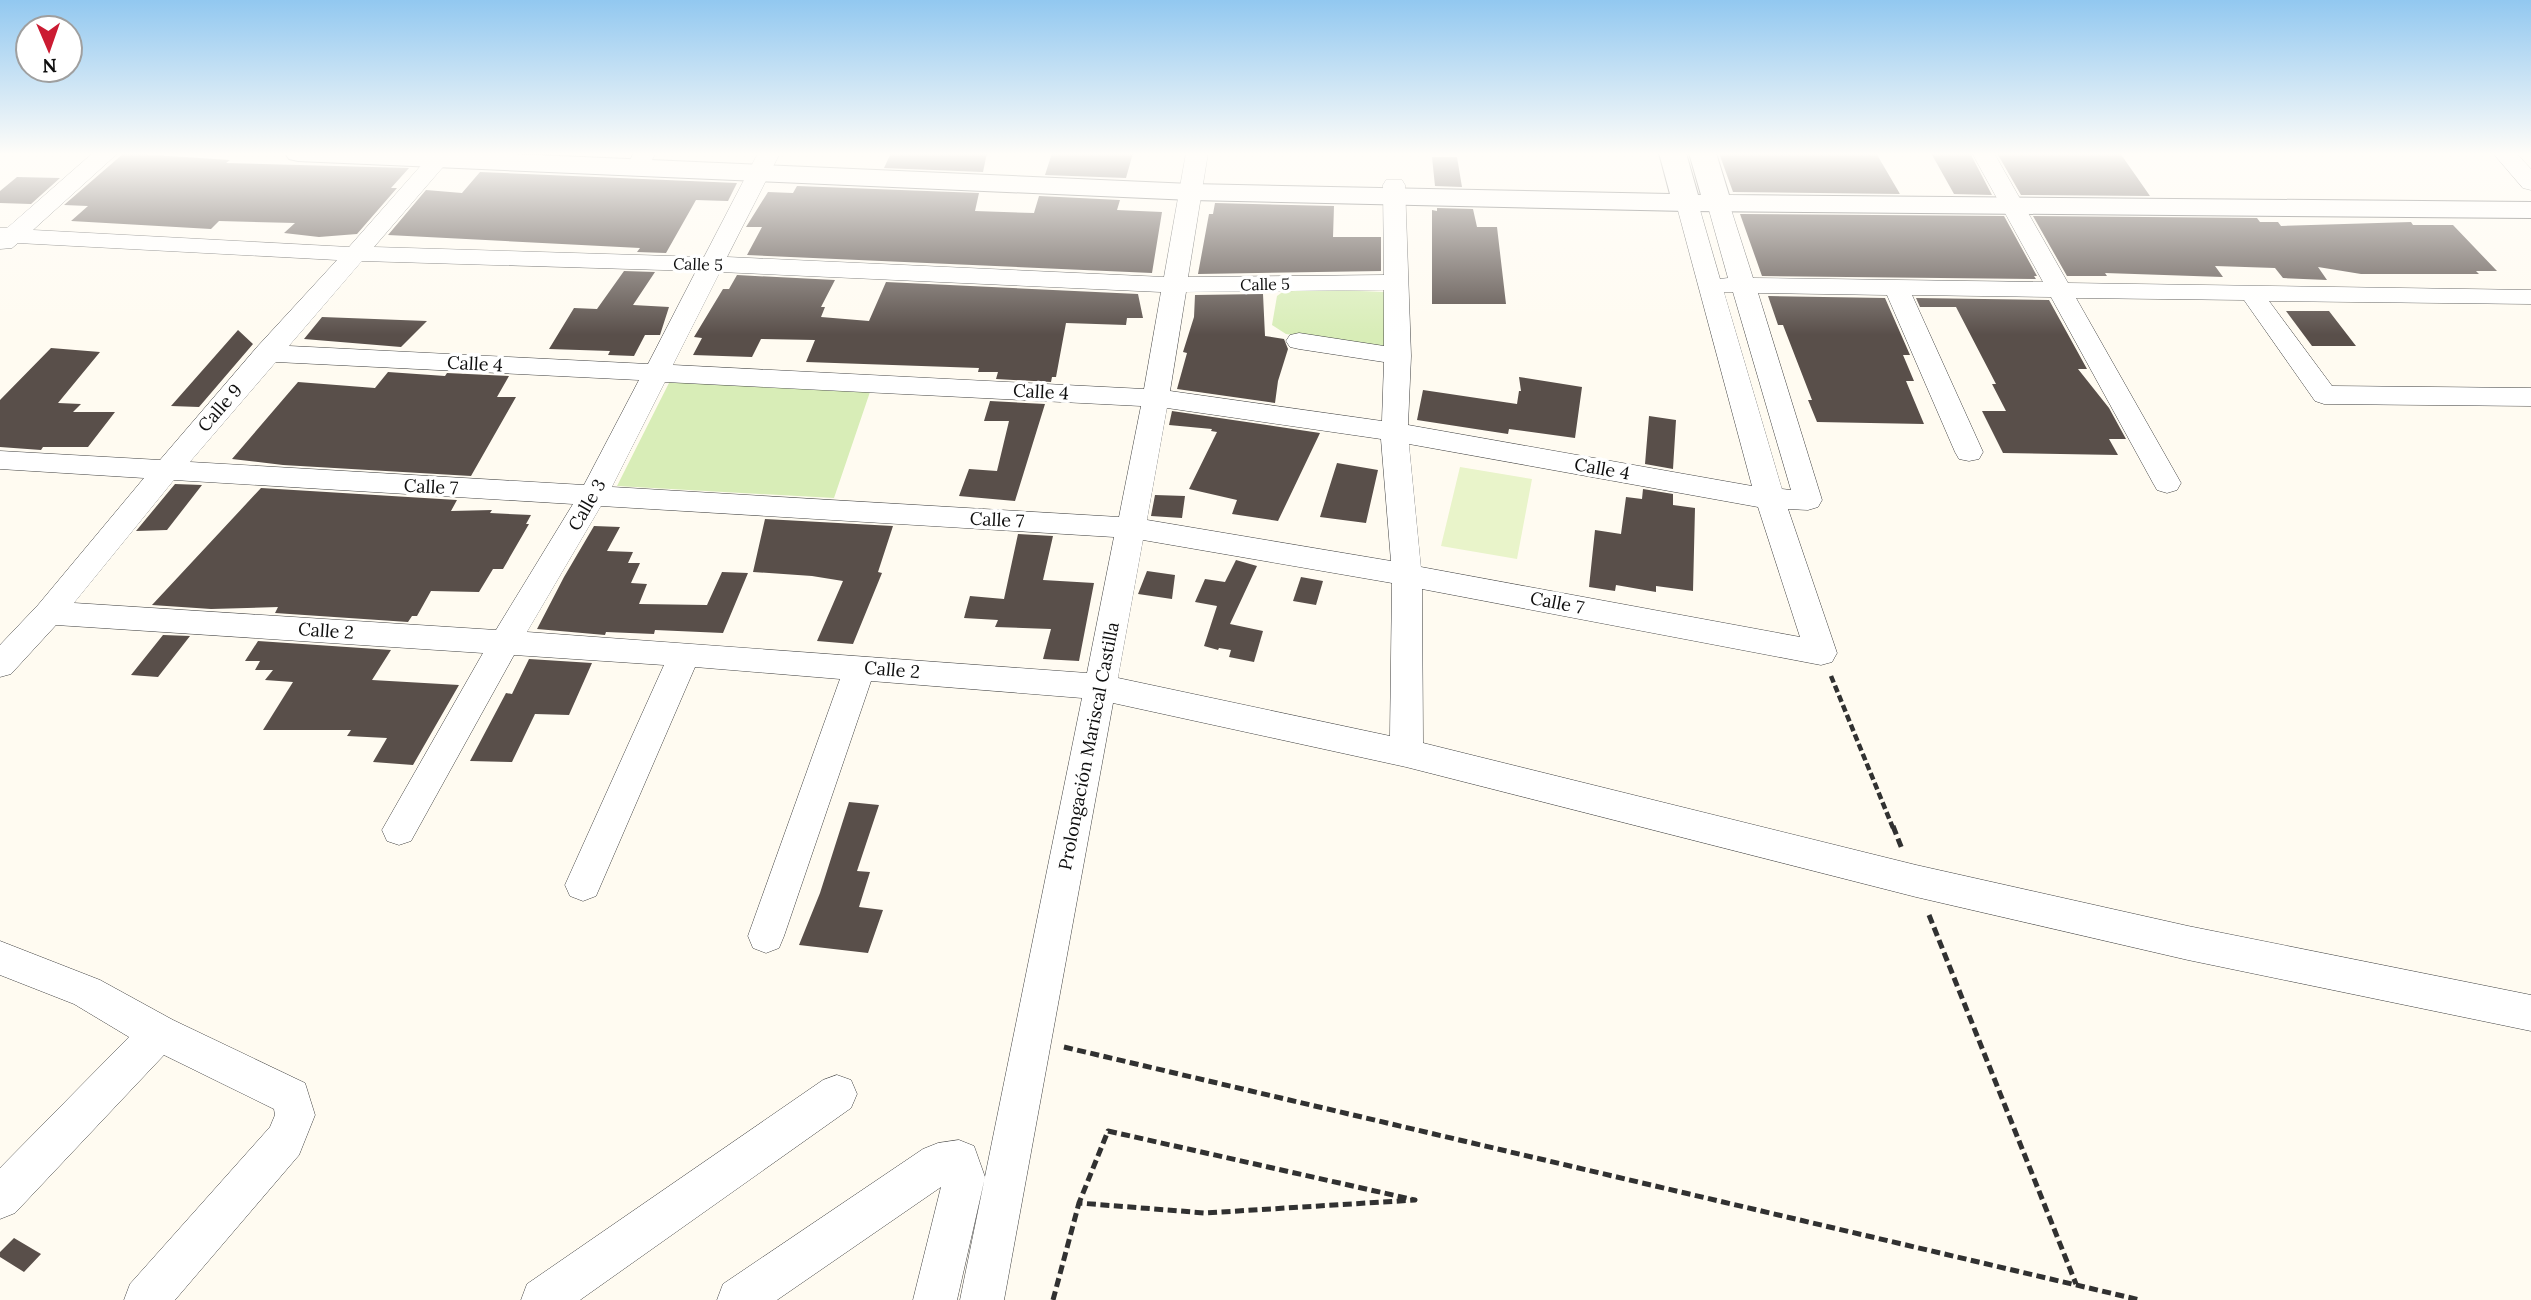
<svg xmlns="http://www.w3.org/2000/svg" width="2531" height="1300" font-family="Lora,serif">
<rect width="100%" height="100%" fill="#fffbf1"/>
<!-- green -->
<path fill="#d8edb7" d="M 1288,288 L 1384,292 L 1386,294 L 1389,347 L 1381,350 L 1286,334 L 1272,325 L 1277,296 Z
M 671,379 L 871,389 L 834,498 L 617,486 Z"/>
<!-- pitch -->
<path fill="#e9f4ca" d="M 1460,467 L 1532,479 L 1517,559 L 1441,546 Z"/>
<!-- building -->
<path fill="#594f4a" d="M 124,153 L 230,160 L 226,163 L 409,168 L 391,188 L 397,188 L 357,234 L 319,237 L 284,233 L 295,223 L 219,221 L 211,229 L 71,221 L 88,206 L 64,205 Z
M 891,153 L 987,153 L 983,172 L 884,168 Z
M 1052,153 L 1133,153 L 1126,178 L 1045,175 Z
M 1719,153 L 1876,153 L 1900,194 L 1733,192 Z
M 1931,153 L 1970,153 L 1992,195 L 1954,194 Z
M 1997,153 L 2120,153 L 2150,196 L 2021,195 Z
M 1432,157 L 1457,157 L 1462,187 L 1435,186 Z
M 480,172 L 737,183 L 728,201 L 696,200 L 666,253 L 637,252 L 640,248 L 388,235 L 426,190 L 462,193 Z
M 17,177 L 60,178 L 31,204 L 0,203 L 0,191 Z
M 797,186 L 979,193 L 975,211 L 1034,213 L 1039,196 L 1120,200 L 1117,210 L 1162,212 L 1152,273 L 747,255 L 762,227 L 746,227 L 768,192 L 793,193 Z
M 1215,203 L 1334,206 L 1333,237 L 1381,237 L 1381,271 L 1198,274 L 1209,214 L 1213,214 Z
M 1437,208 L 1473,209 L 1477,227 L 1497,227 L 1506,304 L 1432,304 L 1432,210 L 1437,211 Z
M 1740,214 L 2004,216 L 2037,276 L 2034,276 L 2036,279 L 1762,276 Z
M 2033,216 L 2257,218 L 2260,222 L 2278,222 L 2281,226 L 2411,222 L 2413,225 L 2453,225 L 2497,271 L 2476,271 L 2479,274 L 2361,274 L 2318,267 L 2327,280 L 2283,278 L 2275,268 L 2215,266 L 2223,277 L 2105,273 L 2107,276 L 2067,276 Z
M 624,271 L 655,272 L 633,305 L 669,307 L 660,335 L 645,335 L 634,356 L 608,355 L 610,351 L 549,349 L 574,308 L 597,309 Z
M 737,275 L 835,280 L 821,307 L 825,307 L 821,317 L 869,321 L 886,282 L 1138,294 L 1143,318 L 1127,318 L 1126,325 L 1066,323 L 1056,377 L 1052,377 L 1051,382 L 996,379 L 998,372 L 978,372 L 979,368 L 806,362 L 815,340 L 761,339 L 752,357 L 693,355 L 702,338 L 694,337 L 723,289 L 729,289 Z
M 1263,294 L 1265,336 L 1284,339 L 1288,349 L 1278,381 L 1275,403 L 1177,389 L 1187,353 L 1183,352 L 1194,317 L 1195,295 Z
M 1768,296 L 1885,298 L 1910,355 L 1903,355 L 1914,381 L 1906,381 L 1924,424 L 1817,422 L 1808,400 L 1812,400 L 1783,325 L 1778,325 Z
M 1916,298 L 2049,300 L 2087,369 L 2078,369 L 2109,408 L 2126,439 L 2109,439 L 2118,455 L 2003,453 L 1982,411 L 2006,411 L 1992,384 L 1996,384 L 1956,307 L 1920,307 Z
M 2286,311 L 2329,311 L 2356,346 L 2312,346 Z
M 322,317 L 427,321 L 401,347 L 304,339 Z
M 238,330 L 253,344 L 199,407 L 171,406 Z
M 51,348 L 100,352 L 58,403 L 81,404 L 73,412 L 115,412 L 88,447 L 43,447 L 41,450 L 0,447 L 0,400 Z
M 388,372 L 445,376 L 447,373 L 509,376 L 497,397 L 516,397 L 471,476 L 283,465 L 232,459 L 298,382 L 375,388 Z
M 1519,377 L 1582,387 L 1575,438 L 1509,429 L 1508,434 L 1417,420 L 1423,390 L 1517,404 L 1519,391 L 1521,391 Z
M 990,401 L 1045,404 L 1015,501 L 959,496 L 969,469 L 997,471 L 1009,421 L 984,421 Z
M 1172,411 L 1320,433 L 1278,521 L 1232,514 L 1237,500 L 1189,489 L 1217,432 L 1211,431 L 1212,429 L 1169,425 Z
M 1649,416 L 1676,420 L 1673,469 L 1645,464 Z
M 1337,463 L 1378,470 L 1366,523 L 1320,517 Z
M 175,484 L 202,485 L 167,530 L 136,531 Z
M 261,488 L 457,500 L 451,511 L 492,510 L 490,513 L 531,515 L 526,524 L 529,524 L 503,569 L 493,569 L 479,592 L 431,591 L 417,616 L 412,616 L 408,622 L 275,613 L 278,607 L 211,609 L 152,605 Z
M 1643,489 L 1673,494 L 1673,505 L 1695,508 L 1693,591 L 1656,586 L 1656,592 L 1616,585 L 1615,591 L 1589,587 L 1595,530 L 1621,534 L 1626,497 L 1642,499 Z
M 1155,495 L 1185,496 L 1182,518 L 1151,516 Z
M 765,519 L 893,526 L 878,572 L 882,573 L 853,644 L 817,641 L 843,581 L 812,576 L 753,572 Z
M 594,526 L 620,527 L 607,551 L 633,552 L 628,563 L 640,563 L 631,583 L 647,584 L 639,604 L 707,605 L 722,572 L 748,573 L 723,633 L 655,630 L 654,634 L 606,632 L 605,635 L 537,629 L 564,577 Z
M 1018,534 L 1053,536 L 1043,580 L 1094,583 L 1079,661 L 1043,659 L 1051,629 L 995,627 L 998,620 L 964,618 L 970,596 L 1004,599 Z
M 1236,560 L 1257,566 L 1230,624 L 1263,631 L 1254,662 L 1229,657 L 1231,650 L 1219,648 L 1218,650 L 1204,646 L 1217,606 L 1195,602 L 1205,579 L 1225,582 Z
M 1147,571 L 1175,575 L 1172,599 L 1138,594 Z
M 1301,577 L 1323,581 L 1316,605 L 1293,601 Z
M 163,635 L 190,636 L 158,677 L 131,675 Z
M 258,641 L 391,650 L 372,680 L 459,685 L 413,765 L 373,762 L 387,738 L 347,736 L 351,730 L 263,730 L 293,682 L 265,680 L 273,670 L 255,670 L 260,661 L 245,661 Z
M 529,659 L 592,663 L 569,715 L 535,714 L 512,762 L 470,761 L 506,693 L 512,694 Z
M 849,802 L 879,805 L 857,871 L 870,872 L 859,907 L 883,910 L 868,953 L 799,945 L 820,893 Z
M 14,1238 L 41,1254 L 24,1272 L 0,1257 L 0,1252 Z"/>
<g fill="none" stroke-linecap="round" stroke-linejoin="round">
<!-- minor casing -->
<g stroke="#424242" stroke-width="1">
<path id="minor" d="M 93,153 L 118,153 L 33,230 L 349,247 L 432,153 L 455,153 L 374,247 L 704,257 L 758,153 L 780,153 L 727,257 L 1164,277 L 1186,153 L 1208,153 L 1188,277 L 1384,275 L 1383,185 L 1386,180 L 1402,180 L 1405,185 L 1411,356 L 1408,425 L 1752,486 L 1676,203 L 1679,198 L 1695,198 L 1698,203 L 1720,279 L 1728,278 L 1707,203 L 1710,198 L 1726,198 L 1729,203 L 1753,278 L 2043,282 L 1972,153 L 1994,153 L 2068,283 L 2531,290 L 2531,304 L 2269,301 L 2332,386 L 2531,388 L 2531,406 L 2324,404 L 2315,401 L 2244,300 L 2076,298 L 2181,483 L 2177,490 L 2167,493 L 2157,490 L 2153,483 L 2051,297 L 1912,295 L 1983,452 L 1979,459 L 1969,461 L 1959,459 L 1955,452 L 1887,295 L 1758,293 L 1822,500 L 1818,507 L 1808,510 L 1788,509 L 1837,653 L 1832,662 L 1821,665 L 1422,589 L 1423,743 L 1916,865 L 2188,926 L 2531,995 L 2531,1031 L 2188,960 L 1916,897 L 1406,767 L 1113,703 L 1004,1300 L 960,1300 L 1082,698 L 871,681 L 784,936 L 779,948 L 766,953 L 753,948 L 748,936 L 840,679 L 695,667 L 596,896 L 583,901 L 570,896 L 565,885 L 664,665 L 514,655 L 411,841 L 399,845 L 387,841 L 382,830 L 483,653 L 56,625 L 11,674 L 0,677 L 0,645 L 38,605 L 144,478 L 0,469 L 0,451 L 160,460 L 257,347 L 337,260 L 18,243 L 12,248 L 0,249 L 0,228 L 7,228 ZM 362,261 L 696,271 L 648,364 L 289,346 ZM 720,272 L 1161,292 L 1144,389 L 673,365 ZM 1384,290 L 1384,346 L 1299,333 L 1290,335 L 1286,341 L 1290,347 L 1299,349 L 1384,362 L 1382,421 L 1170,391 L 1186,292 ZM 1724,292 L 1733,292 L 1791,490 L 1782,489 ZM 276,362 L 639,380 L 584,485 L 190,462 ZM 665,382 L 1141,406 L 1119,517 L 612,487 ZM 1167,408 L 1381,439 L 1391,561 L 1147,520 ZM 1409,444 L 1758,507 L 1800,637 L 1421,567 ZM 174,480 L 573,504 L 496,630 L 74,603 ZM 601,506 L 1114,537 L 1087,673 L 527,632 ZM 1143,540 L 1392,583 L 1390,736 L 1118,678 Z
M 634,153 L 656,153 L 645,172 L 629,172 L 626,167 Z
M 2493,153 L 2516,153 L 2531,169 L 2531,190 L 2523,188 Z
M 0,941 L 100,980 L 173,1020 L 305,1083 L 315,1115 L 299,1155 L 175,1300 L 124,1300 L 130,1284 L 270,1127 L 275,1115 L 274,1109 L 164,1055 L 15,1213 L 0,1219 L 0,1168 L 129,1037 L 74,1004 L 0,975 Z
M 837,1075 L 851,1080 L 857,1094 L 851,1108 L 580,1300 L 521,1300 L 527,1284 L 823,1080 Z
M 959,1140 L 974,1146 L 985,1177 L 957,1300 L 913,1300 L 941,1187 L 777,1300 L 717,1300 L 723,1284 L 923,1149 L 938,1143 Z"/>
</g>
<!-- tertiary casing -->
<g stroke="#424242" stroke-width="2">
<path id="tertiary" d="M 285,153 L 493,153 L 1191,184 L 1670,194 L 1659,153 L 1686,153 L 1698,195 L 1701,195 L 1689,153 L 1716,153 L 1729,195 L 2531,202 L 2531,218 L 1687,211 L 1191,200 L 298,161 L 289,159 Z"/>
</g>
<!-- path-far1 -->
<path stroke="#313131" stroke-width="4.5" stroke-dasharray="7 3.5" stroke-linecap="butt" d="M 1831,676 L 1893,828"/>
<!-- path -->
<path stroke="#313131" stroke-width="5" stroke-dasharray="9 4.5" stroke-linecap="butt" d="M 1893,826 L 1902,849
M 1929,915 L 2076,1284
M 1064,1047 L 2140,1300
M 1108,1131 L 1415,1200 L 1205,1213 L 1079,1203 Z
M 1053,1300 L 1079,1203"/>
<!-- minor -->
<use href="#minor" fill="#fff" fill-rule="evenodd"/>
<!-- tertiary -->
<use href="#tertiary" fill="#fff" fill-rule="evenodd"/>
</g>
<!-- sky -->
<linearGradient id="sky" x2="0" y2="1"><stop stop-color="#92c8f0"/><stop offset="0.46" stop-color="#fffdf9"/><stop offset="1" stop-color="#fffdf9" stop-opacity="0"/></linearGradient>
<rect width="2531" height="335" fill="url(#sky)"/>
<g text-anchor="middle" stroke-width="7" stroke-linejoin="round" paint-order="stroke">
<!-- far-street labels -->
<g font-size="16" fill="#0f0f0f" stroke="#fff">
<text transform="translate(698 264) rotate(2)" y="6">Calle 5</text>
<text transform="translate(1265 284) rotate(-1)" y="6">Calle 5</text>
</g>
<!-- street labels -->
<g font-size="18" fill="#0f0f0f" stroke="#fff">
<text transform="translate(475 364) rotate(3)" y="6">Calle 4</text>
<text transform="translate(1041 392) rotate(3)" y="6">Calle 4</text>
<text transform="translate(220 408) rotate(-49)" y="6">Calle 9</text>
<text transform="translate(1602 469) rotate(10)" y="6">Calle 4</text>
<text transform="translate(431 487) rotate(3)" y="6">Calle 7</text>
<text transform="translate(587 505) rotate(-60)" y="6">Calle 3</text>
<text transform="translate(997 520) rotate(3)" y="6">Calle 7</text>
<text transform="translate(1557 603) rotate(11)" y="6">Calle 7</text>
<text transform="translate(326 631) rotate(4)" y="6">Calle 2</text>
<text transform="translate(892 670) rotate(5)" y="6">Calle 2</text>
<text transform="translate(1089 746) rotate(-79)" y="6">Prolongación Mariscal Castilla</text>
</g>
</g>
<!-- north arrow -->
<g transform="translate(49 49) rotate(178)"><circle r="33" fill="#ffffff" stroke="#9f9f9f" stroke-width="2"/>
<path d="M0-5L12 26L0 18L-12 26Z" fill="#cb1b32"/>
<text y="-10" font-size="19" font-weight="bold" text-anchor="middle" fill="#0f0f0f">N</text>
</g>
</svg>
